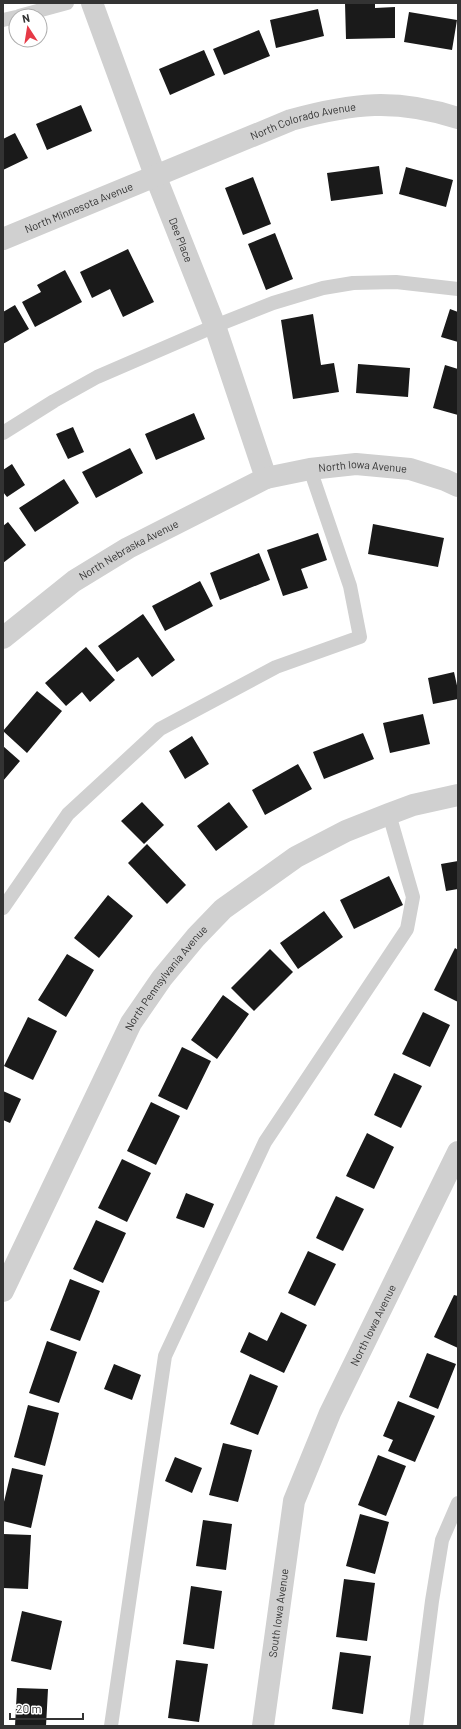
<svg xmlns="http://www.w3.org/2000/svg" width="461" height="1729" font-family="Barlow,sans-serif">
<rect width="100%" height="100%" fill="#fff"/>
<!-- building -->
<path fill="#1a1a1a" d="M 345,3 L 375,3 L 375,8 L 395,7 L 395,38 L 346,39 Z
M 318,9 L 324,36 L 276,48 L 270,20 Z
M 409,12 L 457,20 L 452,50 L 404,42 Z
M 259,30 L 270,56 L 224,75 L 213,49 Z
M 204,50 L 215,75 L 170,95 L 159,69 Z
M 81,105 L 92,131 L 47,150 L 36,124 Z
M 15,133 L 28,158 L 3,170 L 3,139 Z
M 379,166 L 383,194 L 331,201 L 327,173 Z
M 406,167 L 453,180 L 446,207 L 399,194 Z
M 253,177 L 271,224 L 243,235 L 225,188 Z
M 275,233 L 293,279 L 266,290 L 248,244 Z
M 128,249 L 154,302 L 123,317 L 110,289 L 92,298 L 80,272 Z
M 65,270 L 82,302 L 35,327 L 22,302 L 41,292 L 37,285 Z
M 15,305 L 29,329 L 3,344 L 3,312 Z
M 450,309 L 458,312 L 458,342 L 441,337 Z
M 313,314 L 321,365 L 334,363 L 339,392 L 293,399 L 281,320 Z
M 358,364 L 410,368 L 408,397 L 356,393 Z
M 445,365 L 458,369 L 458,415 L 433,408 Z
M 194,413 L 205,439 L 156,460 L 145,434 Z
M 73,427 L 84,452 L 68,459 L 56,434 Z
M 130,448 L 143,473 L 96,498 L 82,472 Z
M 12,464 L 25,485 L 7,497 L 3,492 L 3,470 Z
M 64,479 L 79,503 L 35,532 L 19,508 Z
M 8,522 L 26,545 L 3,563 L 3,526 Z
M 373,524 L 444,538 L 438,567 L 368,554 Z
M 318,533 L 327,560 L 301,569 L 308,588 L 283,596 L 267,550 Z
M 259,553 L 270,580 L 220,600 L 210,573 Z
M 200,581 L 213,606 L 165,631 L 152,606 Z
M 143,614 L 175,660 L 152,677 L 138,657 L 117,672 L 98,646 Z
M 86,647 L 115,680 L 90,702 L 82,692 L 66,706 L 45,683 Z
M 454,672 L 458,690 L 458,699 L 433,704 L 428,678 Z
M 37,691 L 62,711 L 27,753 L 3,731 Z
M 423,714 L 430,744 L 390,753 L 383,723 Z
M 363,733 L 374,759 L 324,779 L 313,752 Z
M 192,736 L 209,764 L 185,779 L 169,751 Z
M 3,746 L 20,761 L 3,781 Z
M 298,764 L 312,789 L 265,815 L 252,790 Z
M 142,802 L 164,825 L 144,844 L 121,821 Z
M 229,802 L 248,827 L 216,851 L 197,826 Z
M 147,844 L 186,885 L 167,904 L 128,863 Z
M 458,861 L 458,889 L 446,891 L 441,864 Z
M 389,876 L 403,905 L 354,929 L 340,900 Z
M 108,895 L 133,916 L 99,958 L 74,938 Z
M 324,911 L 343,937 L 298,969 L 280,943 Z
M 455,948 L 458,950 L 458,1002 L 434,990 Z
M 270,949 L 293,972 L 254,1011 L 231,988 Z
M 67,954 L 94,970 L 66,1017 L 38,1000 Z
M 223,995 L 249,1014 L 217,1059 L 191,1040 Z
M 423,1012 L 450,1025 L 430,1067 L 402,1054 Z
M 28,1017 L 57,1031 L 33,1080 L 4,1066 Z
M 182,1047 L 211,1061 L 187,1110 L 158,1096 Z
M 394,1073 L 422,1086 L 401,1128 L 374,1115 Z
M 3,1091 L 21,1099 L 10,1123 L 3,1120 Z
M 151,1102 L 180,1116 L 156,1165 L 127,1151 Z
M 367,1133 L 394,1147 L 374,1189 L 346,1176 Z
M 122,1159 L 151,1173 L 127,1222 L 98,1208 Z
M 186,1193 L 214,1204 L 204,1228 L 176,1218 Z
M 336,1196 L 364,1209 L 343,1251 L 316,1238 Z
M 96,1220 L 126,1233 L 103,1283 L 73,1269 Z
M 308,1251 L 336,1264 L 315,1306 L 288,1293 Z
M 70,1279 L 100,1291 L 80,1341 L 50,1330 Z
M 454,1295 L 458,1296 L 458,1348 L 434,1337 Z
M 281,1312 L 307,1325 L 284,1373 L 240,1352 L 249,1332 L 267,1341 Z
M 47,1341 L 77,1352 L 59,1403 L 29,1393 Z
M 427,1353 L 456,1364 L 438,1409 L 409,1397 Z
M 114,1364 L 141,1375 L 132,1400 L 104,1389 Z
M 250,1374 L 278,1386 L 258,1435 L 230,1424 Z
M 398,1401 L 435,1416 L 415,1462 L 388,1451 L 393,1440 L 383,1436 Z
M 28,1405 L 59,1413 L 45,1466 L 14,1457 Z
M 223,1443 L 252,1450 L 238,1502 L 209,1495 Z
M 378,1455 L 406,1466 L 386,1516 L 358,1505 Z
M 175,1457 L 202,1468 L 192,1493 L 165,1481 Z
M 12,1468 L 43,1475 L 31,1528 L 3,1521 L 3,1506 Z
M 360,1514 L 389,1522 L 375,1574 L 346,1566 Z
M 203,1520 L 232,1524 L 226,1570 L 196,1566 Z
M 3,1534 L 31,1535 L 28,1589 L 3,1588 Z
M 344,1579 L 375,1583 L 367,1641 L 336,1637 Z
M 191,1586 L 222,1591 L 214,1649 L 183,1644 Z
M 22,1611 L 62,1621 L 51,1670 L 11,1661 Z
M 340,1652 L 371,1656 L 363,1714 L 332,1709 Z
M 176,1660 L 208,1664 L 199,1722 L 168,1718 Z
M 17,1688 L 48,1689 L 46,1726 L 15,1726 Z"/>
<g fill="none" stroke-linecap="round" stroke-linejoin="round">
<!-- lane -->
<path stroke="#d0d0d0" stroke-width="14" d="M 19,16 L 67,3
M 3,20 L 16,17
M 3,433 L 54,401 L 97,377 L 215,326 L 273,303 L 323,288 L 353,283 L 396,282 L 458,289
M 3,908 L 68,814 L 160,729 L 276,667 L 360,637 L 350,586 L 310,469
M 111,1726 L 165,1356 L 265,1142 L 407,929 L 413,897 L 389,814
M 416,1726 L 432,1601 L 442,1540 L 458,1503"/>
<!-- street -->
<g stroke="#d0d0d0" stroke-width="22">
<path id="s1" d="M 92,3 L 155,175 L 215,326 L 266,478"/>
<path id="s2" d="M 3,239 L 291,120 C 353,103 395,98 458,118"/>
<path id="s3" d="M 3,638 L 74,581 L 128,548 L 266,478 L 310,469 L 356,464 L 410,469 L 445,480 L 458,486"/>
<path id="s4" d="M 3,1291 L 131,1023 L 162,978 L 196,937 L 223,909 L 296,857 L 346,831 L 389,814 L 413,805 L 458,795"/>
<path id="s5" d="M 263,1726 L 294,1501 L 330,1413 L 458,1152"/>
</g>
</g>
<g text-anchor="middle" stroke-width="4" stroke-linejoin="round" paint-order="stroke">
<!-- street labels -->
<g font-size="11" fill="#333" stroke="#fff">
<text dy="4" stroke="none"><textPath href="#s2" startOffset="323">North Colorado Avenue</textPath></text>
<text dy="4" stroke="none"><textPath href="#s2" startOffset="82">North Minnesota Avenue</textPath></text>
<text dy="4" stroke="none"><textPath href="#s1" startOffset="253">Dee Place</textPath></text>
<text dy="4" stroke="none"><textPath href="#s3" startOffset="407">North Iowa Avenue</textPath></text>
<text dy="4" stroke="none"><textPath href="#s3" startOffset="154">North Nebraska Avenue</textPath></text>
<text dy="4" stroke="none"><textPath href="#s4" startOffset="354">North Pennsylvania Avenue</textPath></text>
<text dy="4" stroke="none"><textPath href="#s5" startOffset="420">North Iowa Avenue</textPath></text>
<text dy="4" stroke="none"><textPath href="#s5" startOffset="114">South Iowa Avenue</textPath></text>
</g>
</g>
<!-- border -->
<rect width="461" height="1729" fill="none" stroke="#333333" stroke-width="8"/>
<!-- north arrow -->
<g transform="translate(28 28) rotate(348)"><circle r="19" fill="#ffffff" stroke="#adadad"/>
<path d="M0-3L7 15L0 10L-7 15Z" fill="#e63946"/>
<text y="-6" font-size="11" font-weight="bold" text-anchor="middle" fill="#333333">N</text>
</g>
<!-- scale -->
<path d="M10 1713v6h73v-6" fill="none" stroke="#333333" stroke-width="2"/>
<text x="16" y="1713" font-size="12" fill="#333333" stroke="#ffffff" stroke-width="3" paint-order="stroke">20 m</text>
</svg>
